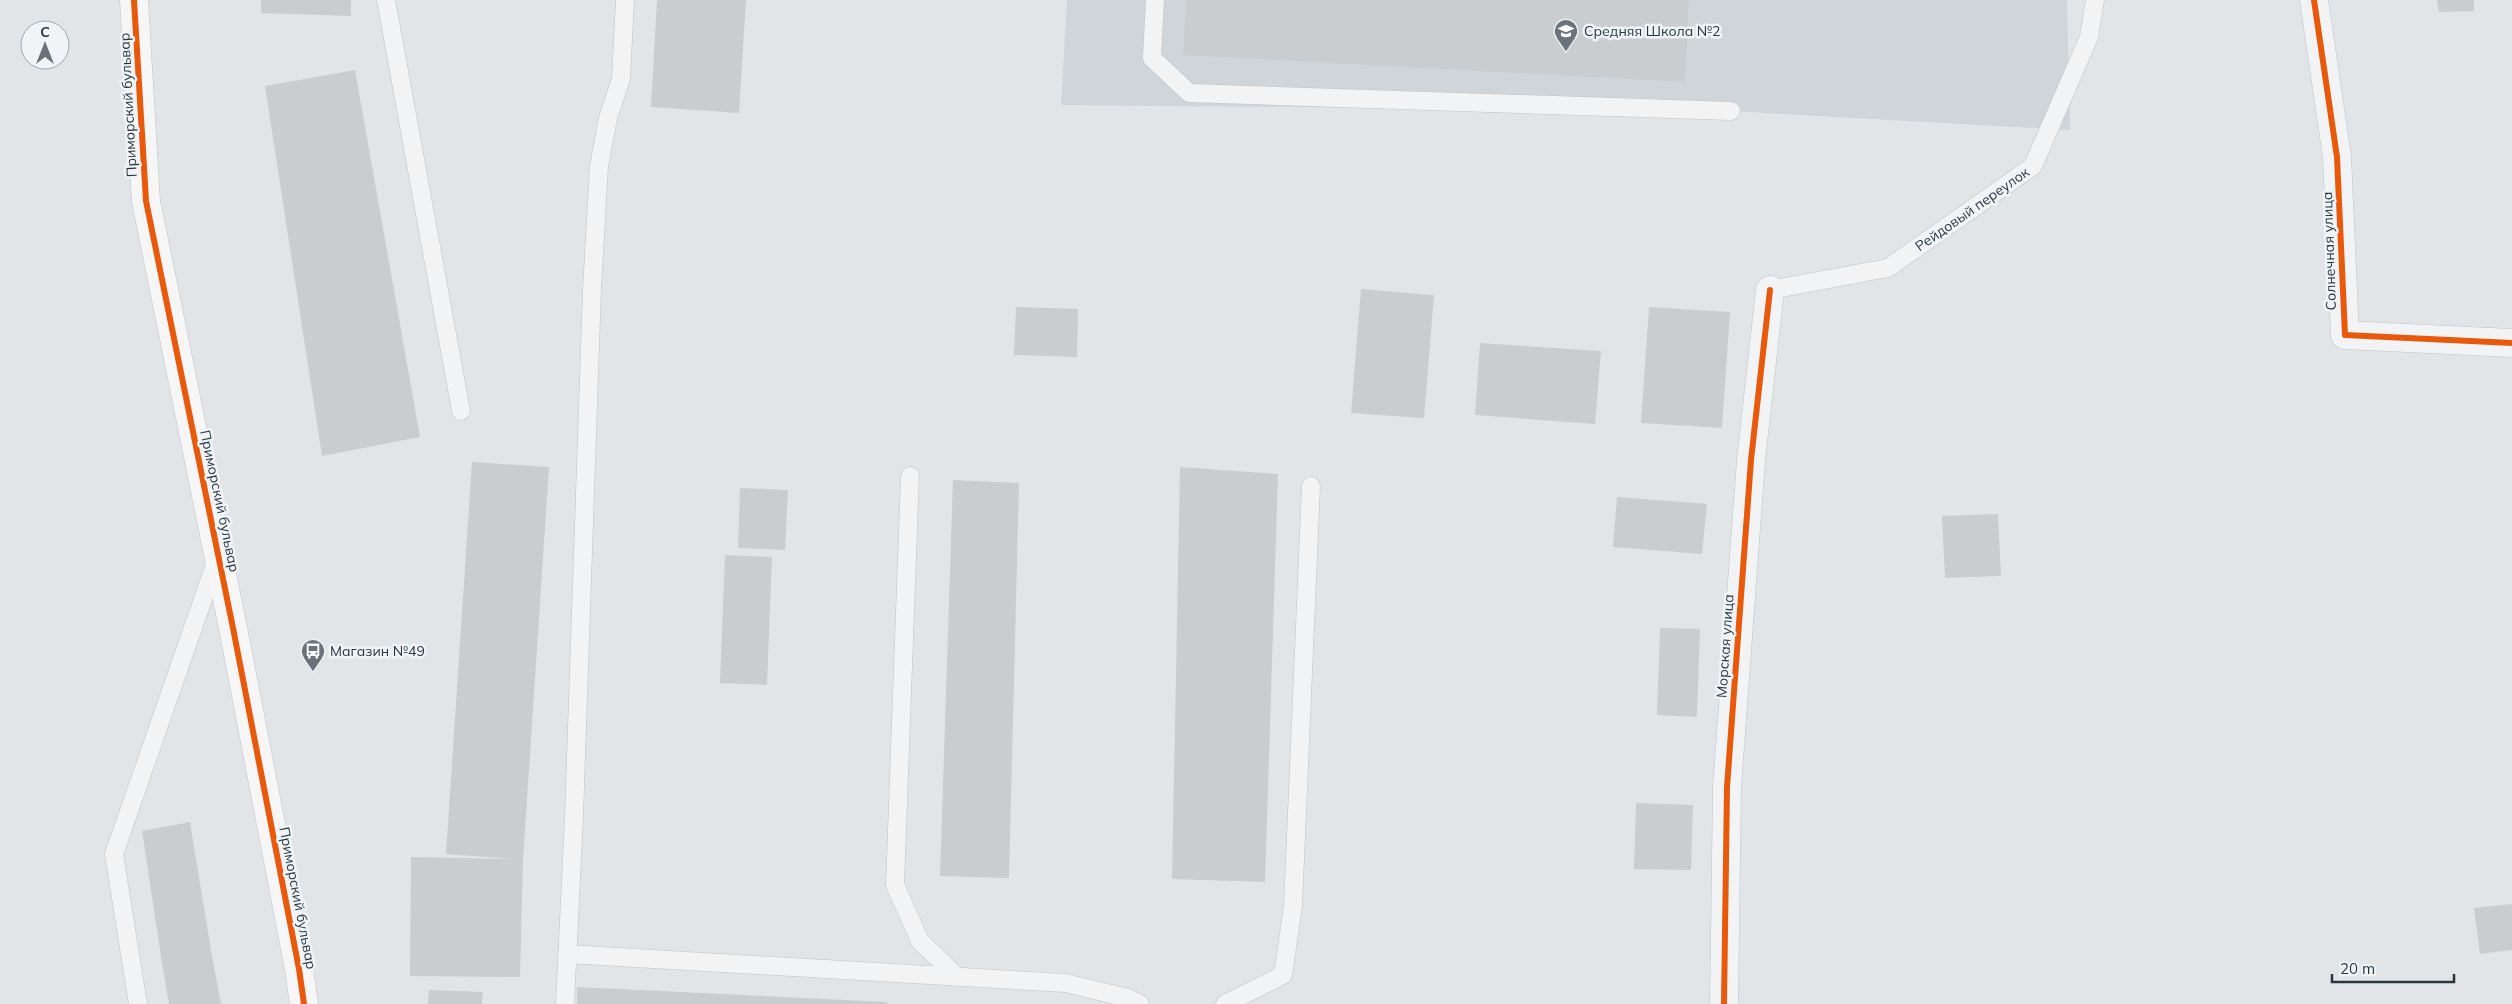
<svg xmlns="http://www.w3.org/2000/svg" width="2512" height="1004" font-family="Mulish,sans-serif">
<rect width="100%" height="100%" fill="#e2e5e7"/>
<!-- built -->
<path fill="#d0d5da" d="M 1067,0 L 2067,0 L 2070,130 L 1731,111 L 1061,105 Z"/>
<!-- building -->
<path fill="#cacdcf" d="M 261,0 L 351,0 L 351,16 L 261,13 Z
M 657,0 L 746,0 L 739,113 L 651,107 Z
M 1186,0 L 1689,0 L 1685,82 L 1183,55 Z
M 2437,0 L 2474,0 L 2474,11 L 2439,12 Z
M 355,70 L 420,437 L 322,456 L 265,86 Z
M 1361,289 L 1434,295 L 1424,418 L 1351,413 Z
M 1016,307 L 1078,309 L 1077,357 L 1014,355 Z
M 1649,307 L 1730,312 L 1722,428 L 1641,423 Z
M 1480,343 L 1601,351 L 1595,424 L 1475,415 Z
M 472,462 L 549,467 L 523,860 L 520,977 L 410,976 L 411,857 L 514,859 L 446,854 Z
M 1180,467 L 1278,474 L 1265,882 L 1172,879 Z
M 953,480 L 1019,483 L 1009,878 L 940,876 Z
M 740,488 L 788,490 L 785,550 L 738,548 Z
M 1617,497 L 1707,504 L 1702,554 L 1613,547 Z
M 1998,514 L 2001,576 L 1945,578 L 1942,516 Z
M 725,555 L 772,557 L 767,685 L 720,683 Z
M 1660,628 L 1700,629 L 1697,717 L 1657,715 Z
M 1636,803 L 1693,805 L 1691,870 L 1634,869 Z
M 190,822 L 212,956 L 221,1004 L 169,1004 L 162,963 L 142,831 Z
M 2512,904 L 2512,950 L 2480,954 L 2474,908 Z
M 577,987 L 887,1002 L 887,1004 L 577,1004 Z
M 429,990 L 483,992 L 482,1004 L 428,1004 Z"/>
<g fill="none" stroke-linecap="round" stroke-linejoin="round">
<!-- lane casing -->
<g stroke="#c0c3c5" stroke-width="19">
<path id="lane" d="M 386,0 L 461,411
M 1155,0 L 1152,58 L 1189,93 L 1731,111
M 1770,290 L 1888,268 L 2033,166 L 2089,37 L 2095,0
M 910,476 L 895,885 L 920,941 L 955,975
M 567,954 L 1065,983 L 1128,998 L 1140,1004
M 138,1004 L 114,854 L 217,559
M 565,1004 L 574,816 L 592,289 L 599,166 L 608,118 L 621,79 L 625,0
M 1225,1004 L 1283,975 L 1293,906 L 1311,486"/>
</g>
<!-- street casing -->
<g stroke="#c0c3c5" stroke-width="29">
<path id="street" d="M 2314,0 L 2337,157 L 2345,335 L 2512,343
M 1724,1004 L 1727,787 L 1751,460 L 1770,290"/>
</g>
<!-- secondary casing -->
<g stroke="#c0c3c5" stroke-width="29">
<path id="secondary" d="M 134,0 L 146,201 L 233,628 L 299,969 L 304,1004"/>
</g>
<!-- lane -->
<use href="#lane" stroke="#f1f3f4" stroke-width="18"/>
<!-- street -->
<use href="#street" stroke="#f1f3f4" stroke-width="28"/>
<!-- secondary -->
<use href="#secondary" stroke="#f6f6f6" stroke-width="28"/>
<!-- cycleway casing -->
<g stroke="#f0f4f7" stroke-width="9">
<path id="cycleway" d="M 134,0 L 146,201 L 233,628 L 299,969 L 304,1004
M 2314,0 L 2337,157 L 2345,335 L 2512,343
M 1724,1004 L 1727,787 L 1751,460 L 1770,290"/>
</g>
<!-- cycleway -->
<use href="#cycleway" stroke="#e8590c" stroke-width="6"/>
</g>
<!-- icons -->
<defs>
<g id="school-pin" transform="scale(1.25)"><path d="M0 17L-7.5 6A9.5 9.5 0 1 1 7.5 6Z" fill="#6a737b" stroke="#f0f4f7"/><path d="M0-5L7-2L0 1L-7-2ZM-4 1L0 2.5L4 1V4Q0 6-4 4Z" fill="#fff"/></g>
<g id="bus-pin" transform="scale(1.25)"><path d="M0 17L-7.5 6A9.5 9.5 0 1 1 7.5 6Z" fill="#6a737b" stroke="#f0f4f7"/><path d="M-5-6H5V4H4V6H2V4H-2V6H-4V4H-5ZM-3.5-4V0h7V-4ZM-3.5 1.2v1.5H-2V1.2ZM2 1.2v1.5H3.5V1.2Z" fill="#fff"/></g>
</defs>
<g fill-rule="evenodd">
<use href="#school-pin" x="1566" y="31"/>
<use href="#bus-pin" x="313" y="651"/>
</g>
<g text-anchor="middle" stroke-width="5" stroke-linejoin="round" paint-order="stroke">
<!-- poi labels -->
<g font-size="14" fill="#293641" stroke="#f0f4f7" text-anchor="start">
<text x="1584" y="36">Средняя Школа №2</text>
<text x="330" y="656">Магазин №49</text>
</g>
<!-- street labels -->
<g font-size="14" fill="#293641" stroke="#f0f4f7">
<text transform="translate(128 105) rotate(-93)" y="5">Приморский бульвар</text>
<text transform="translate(1972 209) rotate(-35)" y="5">Рейдовый переулок</text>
<text transform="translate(2329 251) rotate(-92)" y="5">Солнечная улица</text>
<text transform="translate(220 501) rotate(78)" y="5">Приморский бульвар</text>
<text transform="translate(1725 646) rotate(-86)" y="5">Морская улица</text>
<text transform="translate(298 898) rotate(79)" y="5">Приморский бульвар</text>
</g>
</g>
<!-- north arrow -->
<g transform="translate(45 45)"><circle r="24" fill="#f0f4f7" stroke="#a0a8ae"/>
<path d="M0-4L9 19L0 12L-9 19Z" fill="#6a737b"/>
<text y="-8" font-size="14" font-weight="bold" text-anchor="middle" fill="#293641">С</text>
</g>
<!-- scale -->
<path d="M2332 974v8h122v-8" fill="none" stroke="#293641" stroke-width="2.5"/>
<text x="2340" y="974" font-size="15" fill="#293641" stroke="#f0f4f7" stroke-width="4" paint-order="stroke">20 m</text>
</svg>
